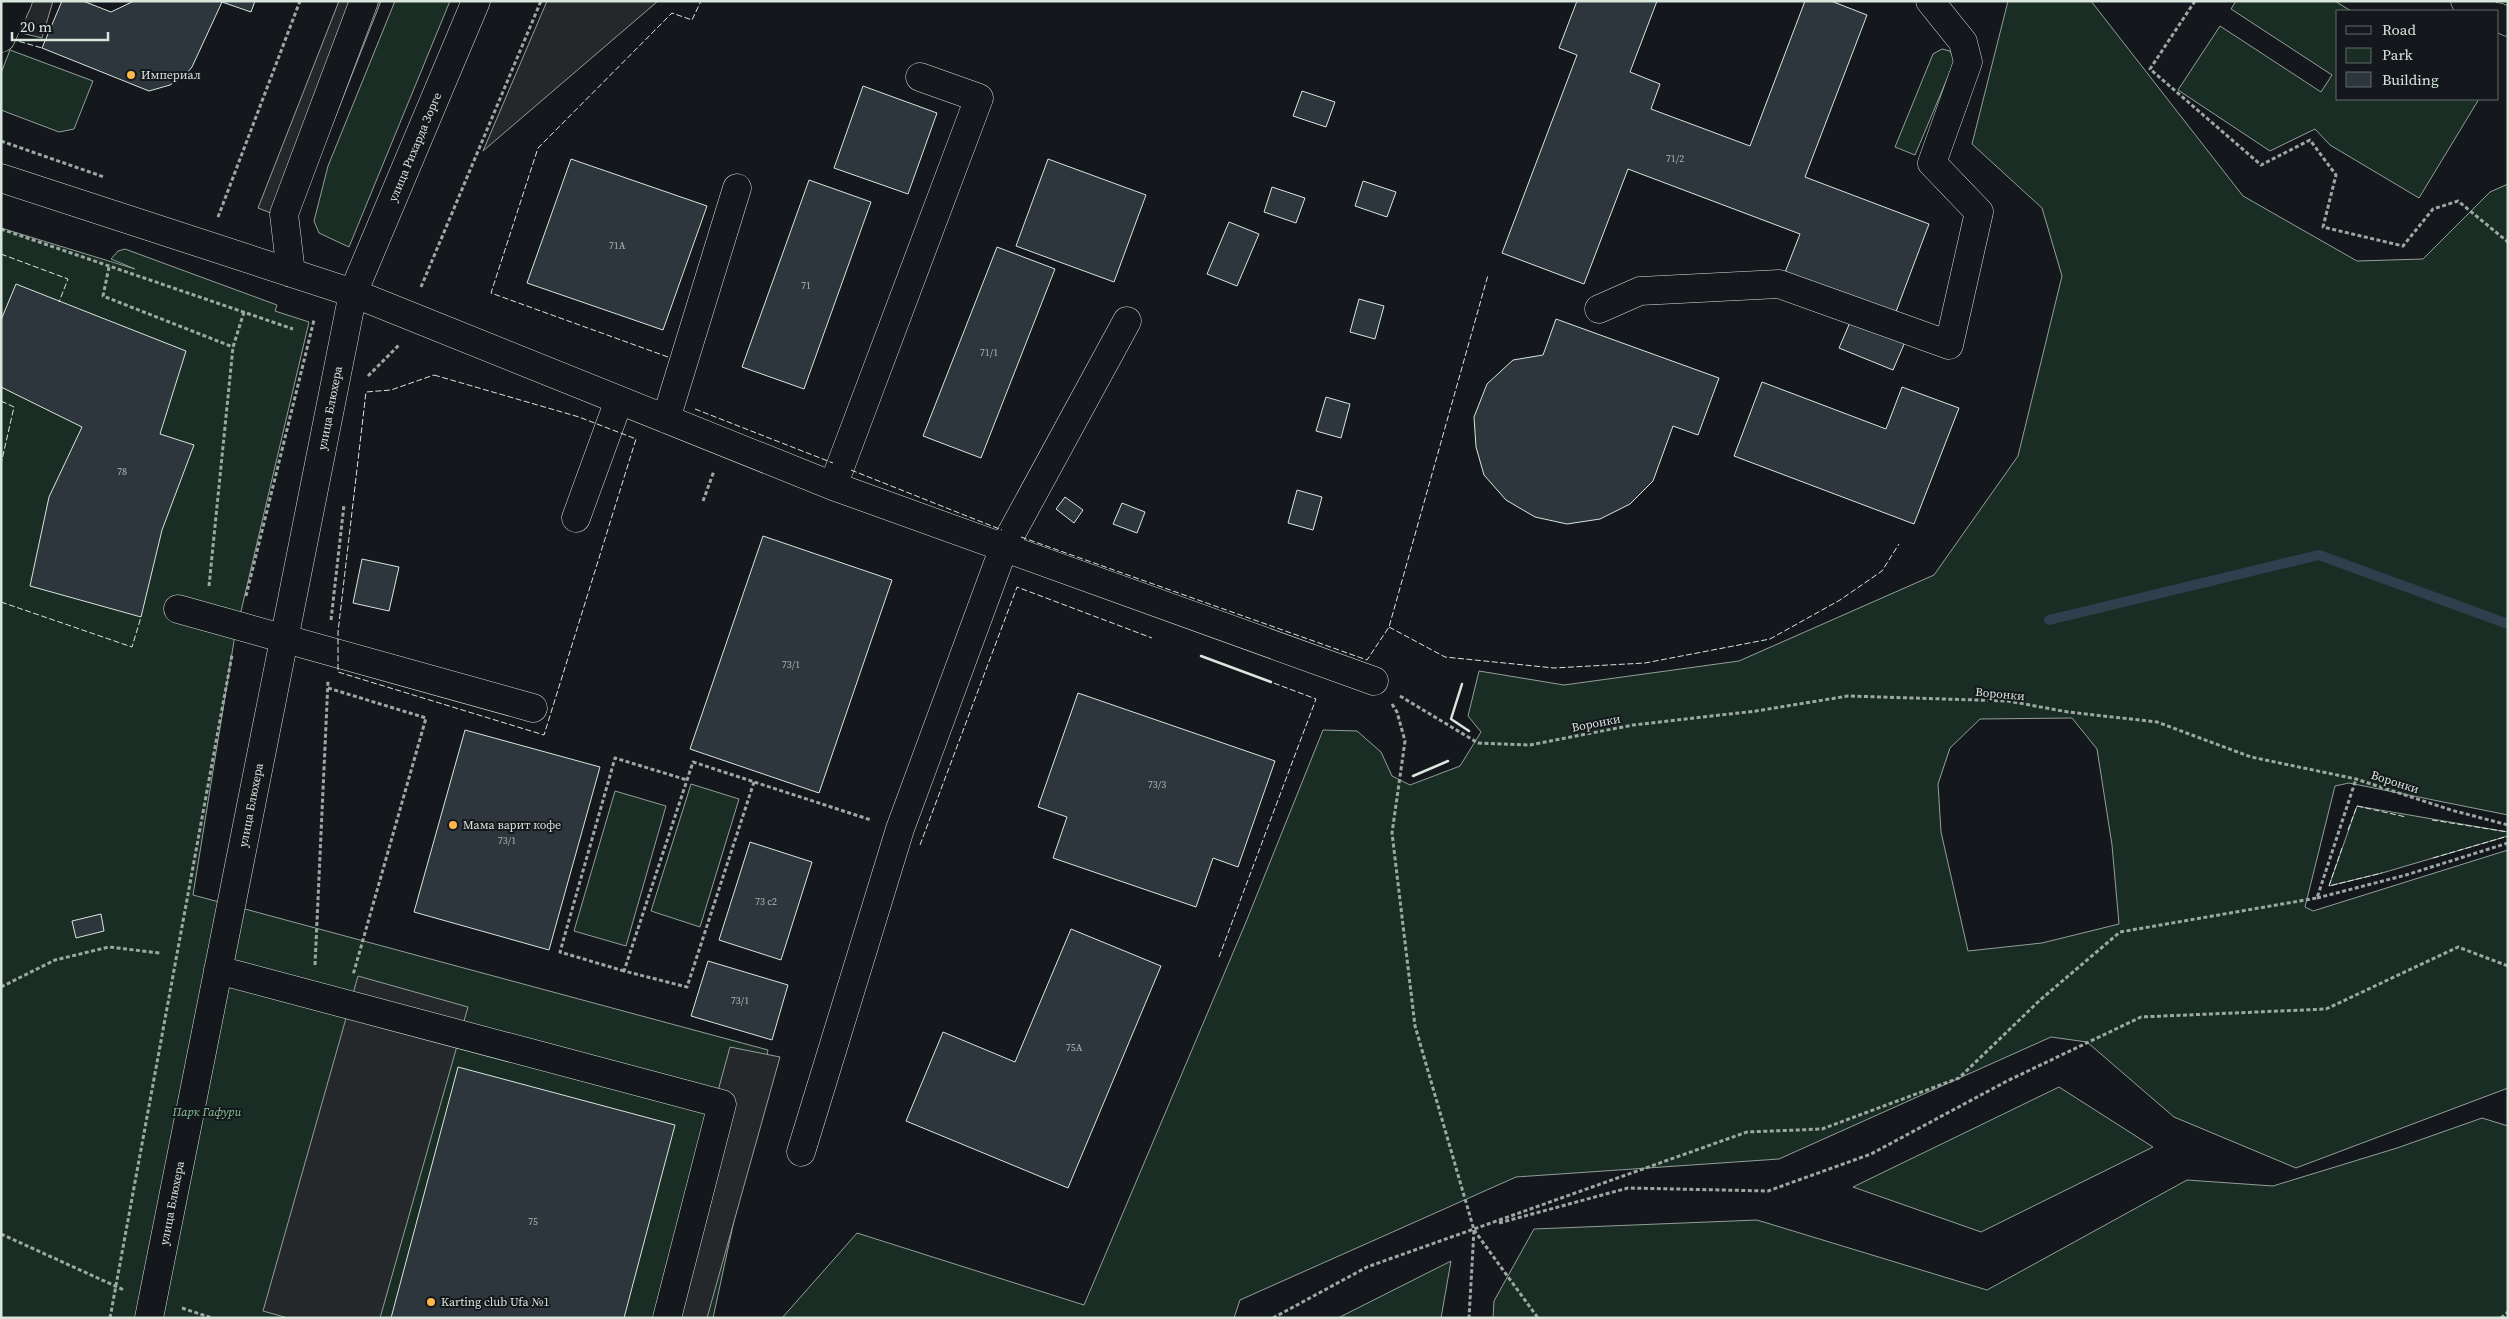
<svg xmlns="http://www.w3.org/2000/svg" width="2509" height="1319" font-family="'Source Serif 4',serif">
<rect width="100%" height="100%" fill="#14181c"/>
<!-- green -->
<path fill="#1a2d24" stroke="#939e99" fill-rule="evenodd" d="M 395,1 L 450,1 L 349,247 L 319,233 L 314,221 L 328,166 Z
M 2008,1 L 2091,1 L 2243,196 L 2357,261 L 2423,259 L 2490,192 L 2508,184 L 2508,815 L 2349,783 L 2335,786 L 2305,907 L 2313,911 L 2508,850 L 2508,1088 L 2296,1168 L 2174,1117 L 2087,1042 L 2051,1037 L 1779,1159 L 1516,1177 L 1240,1300 L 1234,1318 L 782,1318 L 857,1233 L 1084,1305 L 1246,922 L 1323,730 L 1357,731 L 1381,752 L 1392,776 L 1410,785 L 1460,766 L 1481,732 L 1468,716 L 1479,671 L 1564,685 L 1739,661 L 1934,575 L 2018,456 L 2062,276 L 2042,208 L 1972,144 ZM 2072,718 L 2097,749 L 2112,845 L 2119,924 L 2042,943 L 1968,951 L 1941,832 L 1938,784 L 1950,748 L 1980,719 Z
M 2236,1 L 2335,1 L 2351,11 L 2338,11 L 2338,99 L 2479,99 L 2419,198 L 2330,145 L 2315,129 L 2270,151 L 2178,90 L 2220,26 L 2321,92 L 2332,75 L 2231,9 Z
M 1942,49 L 1950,51 L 1955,60 L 1915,155 L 1895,147 L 1933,54 Z
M 10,50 L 93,81 L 74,129 L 59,132 L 1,110 L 1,73 Z
M 1,228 L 135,269 L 111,259 L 118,251 L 125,249 L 277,305 L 275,311 L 309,322 L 234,641 L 193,895 L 768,1050 L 754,1128 L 713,1318 L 1,1318 Z
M 691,784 L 739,799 L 700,927 L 651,911 Z
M 615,791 L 666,806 L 626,946 L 574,931 Z
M 2357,806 L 2508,832 L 2508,836 L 2382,873 L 2329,886 Z
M 2059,1087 L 2153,1147 L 1981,1232 L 1853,1187 Z
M 2482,1118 L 2508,1126 L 2508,1318 L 1493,1318 L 1494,1301 L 1534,1229 L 1757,1220 L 1987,1290 L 2187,1180 L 2273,1186 L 2397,1148 Z
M 1451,1261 L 1441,1318 L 1338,1318 Z"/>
<!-- parking -->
<path fill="#24282b" stroke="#939e99" d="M 1,1 L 53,1 L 42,38 L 1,28 Z
M 339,1 L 381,1 L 294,222 L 258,208 Z
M 547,1 L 658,1 L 483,151 Z
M 358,976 L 468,1007 L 380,1318 L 288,1318 L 263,1311 Z
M 730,1047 L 780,1057 L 707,1318 L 656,1318 Z"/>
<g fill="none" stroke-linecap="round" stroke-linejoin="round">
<!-- stream -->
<path stroke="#2f3f4d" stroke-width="10" d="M 2049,620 L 2319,555 L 2508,624"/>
</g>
<!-- building -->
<path fill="#2c363c" stroke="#d8e6dc" d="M 62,1 L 83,1 L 111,12 L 134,1 L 255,1 L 251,12 L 222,2 L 192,67 L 187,73 L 170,85 L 149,91 L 42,48 Z
M 1577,1 L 1657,1 L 1630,72 L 1660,84 L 1651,109 L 1750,146 L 1805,1 L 1831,1 L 1867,15 L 1805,177 L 1929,224 L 1894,317 L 1784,275 L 1800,234 L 1628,169 L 1584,284 L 1502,253 L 1577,55 L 1559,48 Z
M 863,86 L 937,113 L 908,194 L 834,168 Z
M 1302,91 L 1335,102 L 1326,127 L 1293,116 Z
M 571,159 L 707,206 L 663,330 L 527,283 Z
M 1048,159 L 1146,195 L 1114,282 L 1016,246 Z
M 809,180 L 871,202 L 804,389 L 742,367 Z
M 1363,181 L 1396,192 L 1387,217 L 1355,206 Z
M 1272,187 L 1305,198 L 1296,223 L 1264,212 Z
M 1229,222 L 1259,234 L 1237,286 L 1207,274 Z
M 997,247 L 1055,269 L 981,458 L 923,436 Z
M 16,284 L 186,351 L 160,434 L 194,445 L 162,530 L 141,617 L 30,586 L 49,497 L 82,427 L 1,387 L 1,320 Z
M 1359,299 L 1384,306 L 1375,339 L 1350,332 Z
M 1556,319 L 1719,378 L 1698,435 L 1673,426 L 1653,481 L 1630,504 L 1600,519 L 1567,524 L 1535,517 L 1506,500 L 1484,475 L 1476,447 L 1474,417 L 1487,384 L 1513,360 L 1543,355 Z
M 1851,320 L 1905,342 L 1893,370 L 1839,348 Z
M 1762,382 L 1886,429 L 1902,387 L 1959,408 L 1914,524 L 1734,456 Z
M 1326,397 L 1350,404 L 1341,438 L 1316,431 Z
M 1297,490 L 1322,497 L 1313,530 L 1288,523 Z
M 1065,497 L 1083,510 L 1074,523 L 1056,509 Z
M 1122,503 L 1145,512 L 1137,533 L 1113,524 Z
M 763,536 L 892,580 L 819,793 L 690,749 Z
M 362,559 L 399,567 L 389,611 L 353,603 Z
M 1078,693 L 1275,761 L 1238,867 L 1213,858 L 1196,907 L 1053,858 L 1067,817 L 1038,807 Z
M 465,730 L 600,767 L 549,950 L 414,912 Z
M 750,842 L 812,862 L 781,960 L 719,940 Z
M 101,914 L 104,931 L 76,938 L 72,921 Z
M 1071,929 L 1161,966 L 1068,1188 L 906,1121 L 943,1032 L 1015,1062 Z
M 708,961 L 788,985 L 772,1040 L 691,1016 Z
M 458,1067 L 675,1125 L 624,1318 L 391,1318 Z"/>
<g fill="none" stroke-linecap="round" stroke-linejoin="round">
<!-- minor casing -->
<g stroke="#d8e6dc" stroke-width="29">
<path id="minor" d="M 2465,1 L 2485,11
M 2498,17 L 2508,22
M 1,38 L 18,1
M 1,178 L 353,293 L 833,486 L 1374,681
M 291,273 L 284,214 L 364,1
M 1599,309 L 1640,291 L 1779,284 L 1949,345 L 1979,212 L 1932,163 L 1968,62 L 1963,42 L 1930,1
M 666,419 L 737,188
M 833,486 L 979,98 L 920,77
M 576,518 L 619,400
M 178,609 L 533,708
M 218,970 L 722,1104 L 667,1318
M 801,1152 L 900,829 L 1004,547 L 1127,321
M 149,1318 L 353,293 L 476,1"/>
</g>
<!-- path -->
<path stroke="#9da8a2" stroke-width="3" stroke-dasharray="4 2.5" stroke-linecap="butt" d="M 2195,1 L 2150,69 L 2261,165 L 2310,140 L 2336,175 L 2323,227 L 2403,246 L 2433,209 L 2458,201 L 2508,242
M 1,141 L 104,177
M 218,217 L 300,1
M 1,229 L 293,329
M 109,267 L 103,296 L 233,347
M 421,287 L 541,1
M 368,376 L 399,345
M 703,501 L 714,471
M 209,586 L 233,347 L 244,312
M 246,596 L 314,320
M 331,620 L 344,505
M 328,688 L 426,718 L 353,975
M 1400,696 L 1478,743 L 1530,745 L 1633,725 L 1756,711 L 1848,696 L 2008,701 L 2068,712 L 2157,722 L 2251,757 L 2356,779 L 2451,810 L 2508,825
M 1392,704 L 1397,712 L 1405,741 L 1392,833 L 1415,1026 L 1474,1230 L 1469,1318
M 754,782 L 687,987 L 624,971 L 693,762 L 871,820
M 2317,898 L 2406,875 L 2508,843
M 315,965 L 328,681
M 624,971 L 560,952 L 615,758 L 687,780
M 1,987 L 55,960 L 109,947 L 160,953
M 1499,1223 L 1628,1188 L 1768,1191 L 1871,1154 L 2007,1081 L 2141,1017 L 2326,1009 L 2458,947 L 2508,966
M 1474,1230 L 1538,1318
M 1,1234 L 124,1290
M 182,1308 L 212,1318
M 110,1318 L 232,655
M 1273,1318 L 1367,1267 L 1747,1132 L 1822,1129 L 1959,1078 L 2040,1000 L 2120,932 L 2317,898 L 2356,779
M 2501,1318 L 2508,1312"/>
<!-- minor -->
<use href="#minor" stroke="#14181c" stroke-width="28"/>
<!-- fence -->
<path stroke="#d8e6dc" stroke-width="1" stroke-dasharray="6 2.5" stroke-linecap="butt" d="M 11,39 L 42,48
M 1,254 L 68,279 L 59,302
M 668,357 L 491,293 L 538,148 L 672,13 L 692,20 L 701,1
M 434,375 L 579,417 L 636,439 L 544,735 L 338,672 L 338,632 L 366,392 L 391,390 Z
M 1,401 L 14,407 L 1,464
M 695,409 L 833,463
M 851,470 L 1002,530
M 1021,537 L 1367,660 L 1389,627 L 1488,275
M 1,602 L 132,647 L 141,617
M 1389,627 L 1445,657 L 1554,668 L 1645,663 L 1770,639 L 1840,600 L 1882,571 L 1899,544
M 2432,820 L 2508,832
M 2348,830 L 2357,806 L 2406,817
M 920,845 L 1017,587 L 1152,638
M 2342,848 L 2329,886 L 2382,873
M 2433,858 L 2508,836
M 1219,957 L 1316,699 L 1271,682"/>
<!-- wall -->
<path stroke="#d8e6dc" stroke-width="2.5" d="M 1201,656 L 1271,682
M 1462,684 L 1451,719 L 1469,731
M 1413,776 L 1448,761"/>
</g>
<!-- markers -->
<g fill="#ffb74d" stroke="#14181c" stroke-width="2">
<circle cx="131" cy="75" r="5"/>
<circle cx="453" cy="825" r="5"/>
<circle cx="431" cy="1302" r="5"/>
</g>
<g text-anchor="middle" stroke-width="4" stroke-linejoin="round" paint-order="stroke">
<!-- number labels -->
<g font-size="10" fill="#adbab4">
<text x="1675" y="162">71/2</text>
<text x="617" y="249">71А</text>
<text x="806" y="289">71</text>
<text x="989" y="356">71/1</text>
<text x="122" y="475">78</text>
<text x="791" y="668">73/1</text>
<text x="1157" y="788">73/3</text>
<text x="507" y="844">73/1</text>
<text x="766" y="905">73 с2</text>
<text x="740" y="1004">73/1</text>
<text x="1074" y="1051">75А</text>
<text x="533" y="1225">75</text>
</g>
<!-- poi labels -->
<g font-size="12" fill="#d8e6dc" stroke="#14181c" text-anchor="start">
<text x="141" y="79">Империал</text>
<text x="463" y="829">Мама варит кофе</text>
<text x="441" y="1306">Karting club Ufa №1</text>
</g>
<!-- street labels -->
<g font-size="12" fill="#d8e6dc" stroke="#14181c">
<text transform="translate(415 147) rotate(-67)" y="4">улица Рихарда Зорге</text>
<text transform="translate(330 408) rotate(-79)" y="4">улица Блюхера</text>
<text transform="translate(2000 694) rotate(5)" y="4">Воронки</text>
<text transform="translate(1596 723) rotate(-11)" y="4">Воронки</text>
<text transform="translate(2395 782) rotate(18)" y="4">Воронки</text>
<text transform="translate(251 805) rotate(-79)" y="4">улица Блюхера</text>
<text transform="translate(172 1203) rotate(-79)" y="4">улица Блюхера</text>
</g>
<!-- park labels -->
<g font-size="12" font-style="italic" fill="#8ac095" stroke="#14181c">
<text x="207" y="1116">Парк Гафури</text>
</g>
</g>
<!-- border -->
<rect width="2509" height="1319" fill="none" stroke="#d8e6dc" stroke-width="5"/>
<!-- legend -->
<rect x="2336" y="10" width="162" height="90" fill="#14181c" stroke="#626a69"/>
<rect x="2346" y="26" width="25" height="8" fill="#14181c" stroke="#626a69"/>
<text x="2382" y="35" font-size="15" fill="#d8e6dc">Road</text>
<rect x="2346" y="48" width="25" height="15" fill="#1a2d24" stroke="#626a69"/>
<text x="2382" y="60" font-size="15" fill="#d8e6dc">Park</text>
<rect x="2346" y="72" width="25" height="15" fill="#2c363c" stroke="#626a69"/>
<text x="2382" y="85" font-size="15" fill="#d8e6dc">Building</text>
<!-- scale -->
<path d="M12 32v8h96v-8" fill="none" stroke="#d8e6dc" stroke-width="2.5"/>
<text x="20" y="32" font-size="15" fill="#d8e6dc" stroke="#14181c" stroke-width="4" paint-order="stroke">20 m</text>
</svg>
